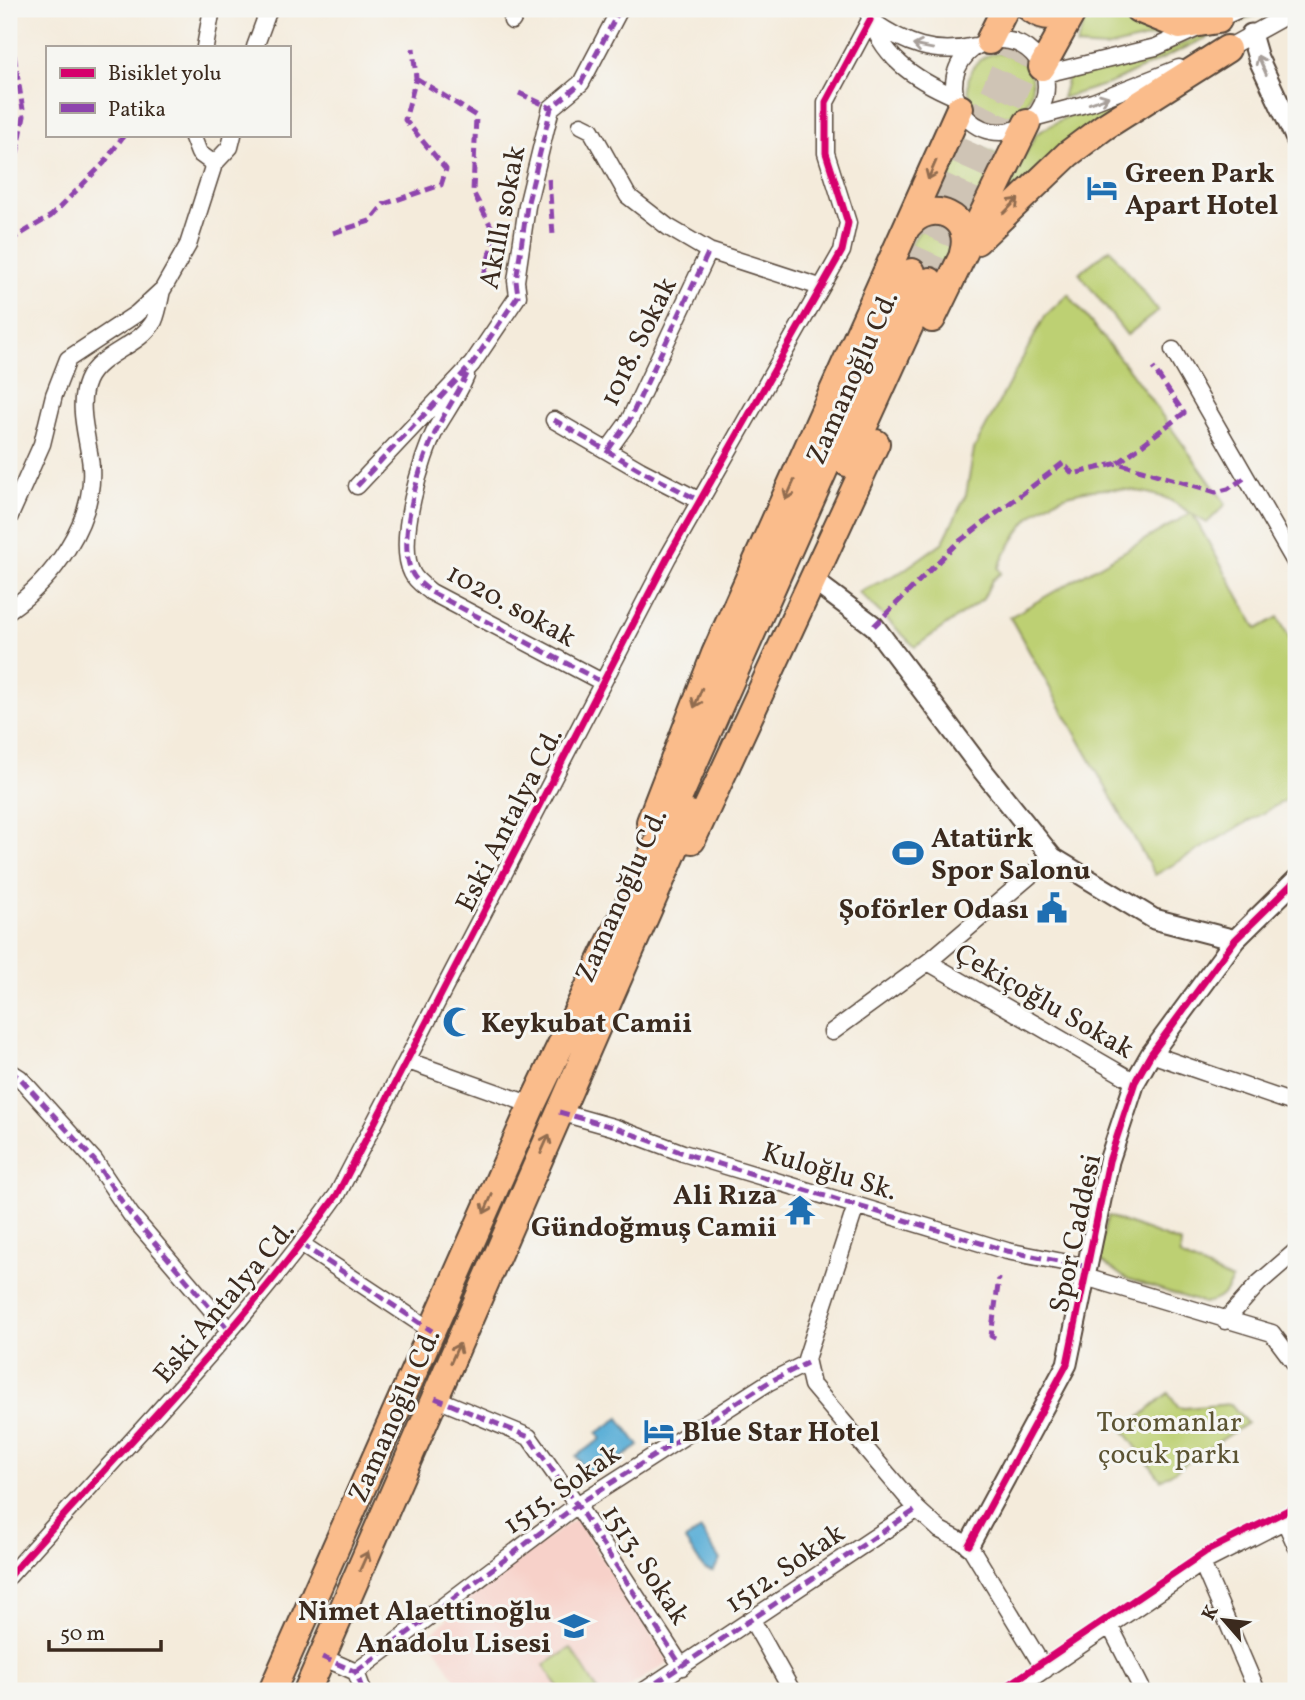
<svg xmlns="http://www.w3.org/2000/svg" width="1305" height="1700" font-family="Vollkorn,serif">
<rect width="100%" height="100%" fill="#f6f6f2"/>
<filter id="ink" filterUnits="userSpaceOnUse"><feTurbulence type="fractalNoise" baseFrequency=".0143" numOctaves="2"/><feDisplacementMap in="SourceGraphic" scale="14" xChannelSelector="R" yChannelSelector="G"/><feConvolveMatrix kernelMatrix="1 2 1 2 8 2 1 2 1" color-interpolation-filters="sRGB"/></filter>
<filter id="wash" filterUnits="userSpaceOnUse"><feTurbulence type="fractalNoise" baseFrequency=".00686" numOctaves="4" result="noise"/><feDisplacementMap in="SourceGraphic" scale="28" xChannelSelector="R" yChannelSelector="G"/><feGaussianBlur stdDeviation="1.57" result="paint"/><feColorMatrix in="noise" values="0 0 0 0 0 0 0 0 0 0 0 0 0 0 0 0 0 1.4 0 .05"/><feComposite in="paint" operator="in"/></filter>
<g filter="url(#wash)">
<rect width="100%" height="100%" fill="#f4ebdb"/>
<!-- built -->
<path fill="#f7d1c9" d="M 576,1518 L 669,1662 L 623,1691 L 462,1691 L 429,1636 L 479,1589 Z"/>
<!-- green -->
<path fill="#bdd073" stroke="#7c7d48" stroke-width="2" d="M 1089,9 L 1120,9 L 1129,20 L 1160,35 L 1105,48 L 1076,46 Z
M 1254,9 L 1267,9 L 1111,83 L 1062,98 L 1069,73 C 1136,73 1195,37 1254,9 Z
M968 85a32 32 0 1 1 64 0a32 32 0 1 1-64 0Z
M 1174,78 L 993,216 L 1036,134 L 1062,119 Z
M 957,136 L 1000,156 L 967,223 L 926,205 Z
M 928,218 L 957,235 L 941,280 L 900,260 Z
M 1110,249 L 1158,311 L 1127,335 L 1079,273 Z
M 1068,294 L 1130,371 L 1226,504 L 1207,523 L 1193,515 L 1257,629 L 1278,617 L 1296,650 L 1296,794 L 1155,875 L 1010,617 L 1191,513 C 1182,508 1172,500 1163,497 C 1122,485 1067,484 1034,514 C 1020,527 1006,551 998,568 L 1001,573 L 992,580 L 983,599 L 915,647 L 859,592 L 901,572 L 943,542 L 966,495 L 974,449 L 1045,316 Z
M 1108,1216 L 1181,1243 L 1180,1256 L 1232,1280 C 1225,1294 1220,1301 1203,1303 L 1125,1278 L 1097,1258 Z
M 1168,1393 L 1178,1407 L 1184,1408 L 1231,1404 L 1247,1423 L 1161,1480 L 1124,1431 Z
M 571,1648 L 598,1691 L 561,1691 L 544,1665 Z"/>
<!-- water -->
<path fill="#5cafd7" stroke="#4c6c7a" stroke-width="2" d="M 619,1418 L 639,1446 L 620,1459 L 616,1454 L 588,1474 L 576,1456 L 601,1439 L 597,1433 Z
M 701,1530 L 720,1560 L 713,1571 L 704,1569 L 685,1540 Z"/>
</g>
<g filter="url(#ink)">
<g fill="none" stroke-linecap="round" stroke-linejoin="round">
<!-- trunk-tunnel -->
<path stroke="#cfc4b5" stroke-width="26" stroke-dasharray="26 13" stroke-linecap="butt" d="M 912,272 L 1019,36
M 930,281 L 1051,9"/>
<!-- minor casing -->
<g stroke="#57473a" stroke-width="19">
<path id="minor" d="M 867,9 C 880,56 913,79 956,97
M 512,21 L 518,9
M 872,21 C 905,44 935,56 975,46
M954 86a46 46 0 1 1 92 0a46 46 0 1 1-92 0Z
M 205,47 L 212,9
M 255,47 L 269,9
M 1220,52 L 1296,10
M 1045,74 L 1156,47 L 1240,9
M 1033,118 L 1093,102 L 1179,68
M 581,125 L 591,130 L 628,196 L 668,227 L 709,251 L 820,287
M 192,135 L 199,153 L 214,164 L 230,147 L 233,135
M 1173,350 L 1296,564
M 466,376 C 458,395 447,410 437,427 C 421,457 396,541 412,573 C 415,580 425,587 431,592 L 602,682
M 554,420 L 640,470 L 700,501
M 608,450 L 629,421 L 709,251
M 357,486 L 472,364 L 518,296 L 516,281 L 527,206 L 551,108 L 581,83 L 620,9
M 9,518 L 42,444 L 54,395 L 68,359 L 136,314 L 163,289 L 188,245 L 214,164
M 9,610 C 52,581 95,522 91,467 C 89,441 76,407 87,381 C 99,353 139,347 154,321 C 158,312 160,299 162,290
M 928,962 L 1135,1082
M 832,1032 L 928,962 L 1052,857
M 1151,1054 L 1296,1104
M 408,1061 L 532,1105
M 9,1071 L 20,1078 L 94,1160 L 131,1215 L 229,1330
M 559,1112 L 616,1128 L 683,1153 L 1007,1251 L 1088,1267
M 856,1206 L 806,1359 L 812,1385 L 917,1509 L 940,1530 L 969,1545 L 1045,1670
M 301,1244 L 432,1331
M 1085,1277 L 1272,1333 L 1296,1365
M 1225,1321 L 1259,1283 L 1296,1251
M 435,1398 L 529,1437 L 577,1505 L 682,1667
M 1284,1519 L 1296,1546
M 1202,1563 L 1257,1691
M 9,1576 C 120,1451 240,1331 337,1195 L 668,557 L 842,251 L 848,223 L 826,153 L 826,102 L 870,20
M 752,1620 L 792,1691
M 1110,1626 L 1143,1691
M 322,1657 L 356,1672 L 363,1691
M 356,1672 L 577,1505 L 769,1382 L 807,1363
M 644,1691 L 917,1509
M 1013,1691 L 1202,1563 L 1296,1515"/>
</g>
<!-- tertiary casing -->
<g stroke="#57473a" stroke-width="23">
<path id="tertiary" d="M 1251,34 L 1258,58 L 1296,139
M 814,581 L 874,626 L 983,771 L 1052,857 L 1154,919 L 1235,940
M 969,1545 L 1067,1364 L 1109,1161 L 1135,1082 L 1151,1054 L 1235,940 L 1296,880"/>
</g>
<!-- trunk casing -->
<g stroke="#57473a" stroke-width="30">
<path id="trunk" d="M 1031,9 C 1044,18 1058,19 1071,9
M 1138,9 L 1180,26 L 1218,20
M 989,41 L 1005,9
M 1042,67 L 1074,9
M 908,226 C 931,197 974,216 963,253
M 977,241 L 1068,154 L 1104,127 L 1227,49
M 932,319 L 1027,123
M 847,463 L 930,281
M 650,822 L 715,654 L 960,108
M 692,840 L 876,443
M 272,1691 L 532,1105 L 671,815 L 912,272
M 307,1691 L 690,814"/>
</g>
<!-- minor -->
<use href="#minor" stroke="#fff" stroke-width="16"/>
<!-- tertiary -->
<use href="#tertiary" stroke="#fff" stroke-width="19"/>
<!-- trunk -->
<use href="#trunk" stroke="#fabc8b" stroke-width="26"/>
<!-- quiet -->
<path stroke="#8e44ad" stroke-width="5" stroke-dasharray="10 5" stroke-linecap="butt" d="M 416,78 L 476,116 L 473,192 L 495,234 L 482,282
M 519,93 L 551,108
M 549,179 L 553,235
M 9,198 L 24,116 L 10,30 L 15,9
M 333,233 L 370,221 L 384,204 L 441,185 L 446,169 L 405,120 L 416,78 L 413,48
M 9,241 L 51,216 L 104,163 L 124,135
M 467,374 C 458,394 445,411 436,431 C 420,463 396,539 412,573 C 415,580 425,587 431,592 L 602,682
M 554,420 L 640,470 L 700,501
M 608,450 L 629,421 L 709,251
M 1118,463 L 1184,413 L 1153,368
M 357,486 L 472,364 L 518,296 L 516,281 L 527,206 L 551,108 L 581,83 L 620,9
M 874,626 L 957,543 L 1063,463 L 1073,474 L 1118,463 L 1216,492 L 1228,489 L 1246,477
M 9,1071 L 20,1078 L 94,1160 L 131,1215 L 229,1330
M 559,1112 L 616,1128 L 683,1153 L 1007,1251 L 1088,1267
M 301,1244 L 432,1331
M 995,1338 L 991,1336 L 999,1278
M 435,1398 L 529,1437 L 577,1505 L 682,1667
M 322,1657 L 356,1672 L 363,1691
M 356,1672 L 577,1505 L 769,1382 L 807,1363
M 644,1691 L 917,1509"/>
<!-- cycleway casing -->
<g stroke="#f6f6f2" stroke-width="11">
<path id="cycleway" d="M 969,1545 L 1067,1364 L 1109,1161 L 1135,1082 L 1151,1054 L 1235,940 L 1296,880
M 9,1576 C 120,1451 240,1331 337,1195 L 668,557 L 842,251 L 848,223 L 826,153 L 826,102 L 870,20
M 1000,1691 L 1205,1552 L 1296,1506"/>
</g>
<!-- cycleway -->
<use href="#cycleway" stroke="#d6006c" stroke-width="7"/>
</g>
<!-- one-way arrows -->
<defs><path id="oneway-shaft" d="M-6 0H5M1.5-3L5.5 0L1.5 3" fill="none" stroke-width="1.6" stroke-linecap="round" stroke-linejoin="round" transform="scale(1.75)"/></defs>
<g stroke="#a79f9a">
<use href="#oneway-shaft" transform="translate(923 47) rotate(-169)"/>
<use href="#oneway-shaft" transform="translate(1262 65) rotate(-114)"/>
<use href="#oneway-shaft" transform="translate(1099 100) rotate(-20)"/>
</g>
<g stroke="#916c4f">
<use href="#oneway-shaft" transform="translate(932 170) rotate(113)"/>
<use href="#oneway-shaft" transform="translate(1011 206) rotate(-45)"/>
<use href="#oneway-shaft" transform="translate(790 490) rotate(114)"/>
<use href="#oneway-shaft" transform="translate(698 698) rotate(112)"/>
<use href="#oneway-shaft" transform="translate(545 1144) rotate(-66)"/>
<use href="#oneway-shaft" transform="translate(488 1204) rotate(114)"/>
<use href="#oneway-shaft" transform="translate(455 1353) rotate(-66)"/>
<use href="#oneway-shaft" transform="translate(364 1561) rotate(-66)"/>
</g>
</g>
<!-- icons -->
<defs>
<g id="hotel-bare" transform="scale(2.415)"><path d="M-6-4.5h1.5V1H6V5H4.5V3h-9V5H-6ZM-4 0a1.8 1.8 0 1 1 3.6 0ZM.5 0V-2.5h3Q6-2.5 6 0Z" fill="#1f6fb2" stroke="#f6f6f2" stroke-width="2.5" paint-order="stroke"/></g>
<g id="stadium-bare" transform="scale(2.415)"><path d="M0-5a6.5 5 0 1 0 0 10a6.5 5 0 1 0 0-10ZM-3.5-1.8h7v3.6h-7Z" fill="#1f6fb2" stroke="#f6f6f2" stroke-width="2.5" paint-order="stroke"/></g>
<g id="civic-bare" transform="scale(2.415)"><path d="M-.6-6.5H3V-4.5H.6V-3L4-1V1h2V6H-6V1h2V-1L-.6-3ZM-1.2 2.5V6h2.4V2.5Z" fill="#1f6fb2" stroke="#f6f6f2" stroke-width="2.5" paint-order="stroke"/></g>
<g id="mosque-bare" transform="scale(2.415)"><path d="M3.5-4.9A6 6 0 1 0 3.5 4.9A5 5 0 1 1 3.5-4.9Z" fill="#1f6fb2" stroke="#f6f6f2" stroke-width="2.5" paint-order="stroke"/></g>
<g id="temple-bare" transform="scale(2.415)"><path d="M0-6L5-2H3V0L6.5 2.5H4V6H1.5V3h-3V6H-4V2.5H-6.5L-3 0V-2H-5Z" fill="#1f6fb2" stroke="#f6f6f2" stroke-width="2.5" paint-order="stroke"/></g>
<g id="school-bare" transform="scale(2.415)"><path d="M0-5L7-2L0 1L-7-2ZM-4 1L0 2.5L4 1V4Q0 6-4 4Z" fill="#1f6fb2" stroke="#f6f6f2" stroke-width="2.5" paint-order="stroke"/></g>
</defs>
<g fill-rule="evenodd">
<use href="#hotel-bare" x="1102" y="188"/>
<use href="#stadium-bare" x="908" y="853"/>
<use href="#civic-bare" x="1052" y="908"/>
<use href="#mosque-bare" x="458" y="1022"/>
<use href="#temple-bare" x="800" y="1210"/>
<use href="#hotel-bare" x="659" y="1431"/>
<use href="#school-bare" x="574" y="1626"/>
</g>
<g text-anchor="middle" stroke-width="6" stroke-linejoin="round" paint-order="stroke">
<!-- poi labels -->
<g font-size="28" font-weight="bold" fill="#3b2a1e" stroke="#f6f6f2" text-anchor="start">
<text x="1125" y="182">Green Park<tspan x="1125" dy="32">Apart Hotel</tspan></text>
<text x="931" y="847">Atatürk<tspan x="931" dy="32">Spor Salonu</tspan></text>
<text x="1029" y="918" text-anchor="end">Şoförler Odası</text>
<text x="481" y="1032">Keykubat Camii</text>
<text x="777" y="1204" text-anchor="end">Ali Rıza<tspan x="777" dy="32">Gündoğmuş Camii</tspan></text>
<text x="682" y="1441">Blue Star Hotel</text>
<text x="551" y="1620" text-anchor="end">Nimet Alaettinoğlu<tspan x="551" dy="32">Anadolu Lisesi</tspan></text>
</g>
<!-- street labels -->
<g font-size="28" fill="#3b2a1e" stroke="#f6f6f2">
<text transform="translate(501 217) rotate(-79)" y="10">Akıllı sokak</text>
<text transform="translate(637 341) rotate(-64)" y="10">1018. Sokak</text>
<text transform="translate(851 377) rotate(-66)" y="10">Zamanoğlu Cd.</text>
<text transform="translate(512 604) rotate(29)" y="10">1020. sokak</text>
<text transform="translate(508 819) rotate(-63)" y="10">Eski Antalya Cd.</text>
<text transform="translate(620 895) rotate(-66)" y="10">Zamanoğlu Cd.</text>
<text transform="translate(1045 1000) rotate(30)" y="10">Çekiçoğlu Sokak</text>
<text transform="translate(830 1170) rotate(17)" y="10">Kuloğlu Sk.</text>
<text transform="translate(1074 1233) rotate(-78)" y="10">Spor Caddesi</text>
<text transform="translate(223 1301) rotate(-50)" y="10">Eski Antalya Cd.</text>
<text transform="translate(393 1415) rotate(-66)" y="10">Zamanoğlu Cd.</text>
<text transform="translate(561 1488) rotate(-35)" y="10">1515. Sokak</text>
<text transform="translate(647 1564) rotate(57)" y="10">1513. Sokak</text>
<text transform="translate(784 1567) rotate(-34)" y="10">1512. Sokak</text>
</g>
<!-- park labels -->
<g font-size="28" fill="#5c5433" stroke="#f6f6f2">
<text x="1169" y="1431">Toromanlar<tspan x="1169" dy="32">çocuk parkı</tspan></text>
</g>
</g>
<!-- margin -->
<rect width="1305" height="1700" fill="none" stroke="#f6f6f2" stroke-width="35"/>
<!-- legend -->
<rect x="46" y="46" width="245" height="91" fill="#f6f6f2" stroke="#aba49d" stroke-width="2"/>
<rect x="60" y="68" width="35" height="10" fill="#d6006c" stroke="#aba49d" stroke-width="2"/>
<text x="108" y="80" font-size="21" fill="#3b2a1e">Bisiklet yolu</text>
<rect x="60" y="103" width="35" height="10" fill="#8e44ad" stroke="#aba49d" stroke-width="2"/>
<text x="108" y="116" font-size="21" fill="#3b2a1e">Patika</text>
<!-- north arrow -->
<g transform="translate(1224 1620) rotate(298)" stroke="#f6f6f2" stroke-width="5" paint-order="stroke">
<path d="M0-5L12 26L0 18L-12 26Z" fill="#3b2a1e"/>
<text y="-10" font-size="19" font-weight="bold" text-anchor="middle" fill="#3b2a1e">K</text>
</g>
<!-- scale -->
<path d="M49 1640v10h112v-10" fill="none" stroke="#3b2a1e" stroke-width="3.5"/>
<text x="60" y="1640" font-size="21" fill="#3b2a1e" stroke="#f6f6f2" stroke-width="5" paint-order="stroke">50 m</text>
</svg>
